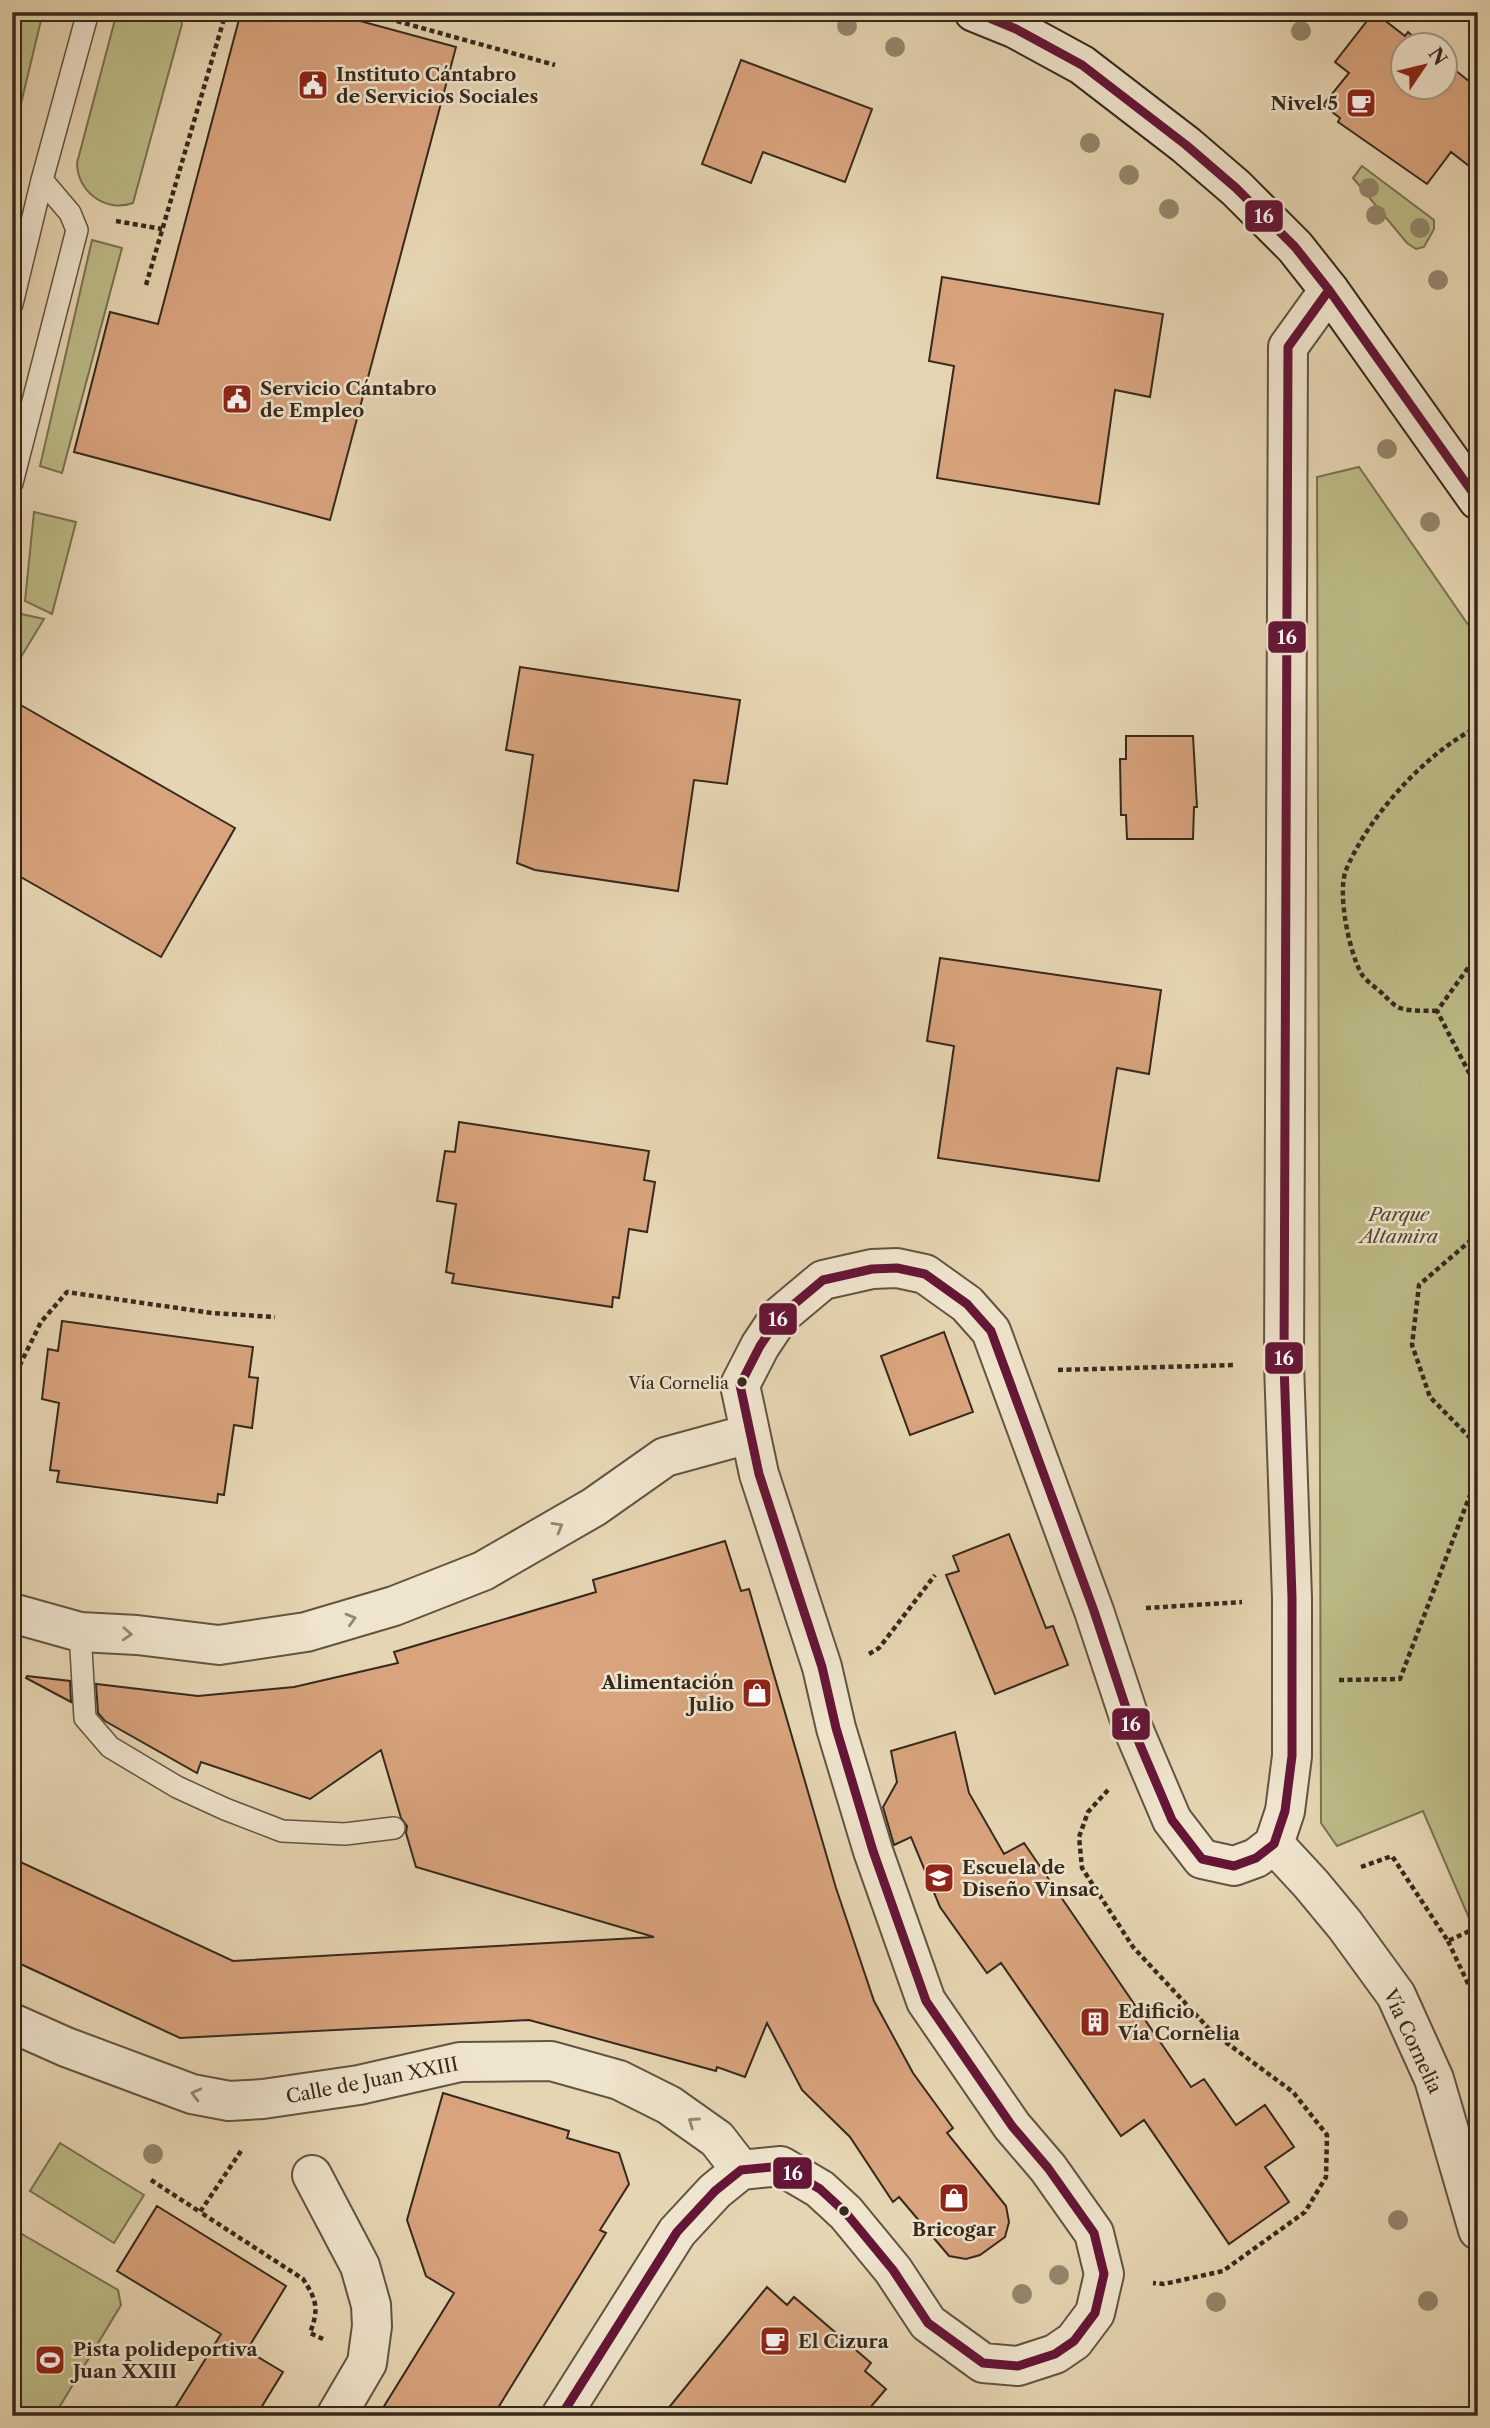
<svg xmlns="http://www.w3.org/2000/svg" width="1490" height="2428" font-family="'Libre Caslon Text',serif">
<rect width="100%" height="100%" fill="#e6d5b2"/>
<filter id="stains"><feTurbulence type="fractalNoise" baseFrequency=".00286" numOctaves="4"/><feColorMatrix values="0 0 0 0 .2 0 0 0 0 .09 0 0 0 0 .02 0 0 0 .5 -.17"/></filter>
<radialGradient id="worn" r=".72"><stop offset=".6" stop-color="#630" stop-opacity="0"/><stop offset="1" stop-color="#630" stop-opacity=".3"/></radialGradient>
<!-- green -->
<path fill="#bcbb87" stroke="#797252" stroke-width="2" d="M 12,12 L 43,12 L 12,141 Z
M 117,12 L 174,12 L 180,17 L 182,24 L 133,203 C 105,213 77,191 77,163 Z
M 1362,166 L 1434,220 L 1434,229 L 1424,247 L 1416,249 L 1407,243 L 1353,178 Z
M 92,240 L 122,248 L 62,473 L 40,466 Z
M 1359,467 L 1478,639 L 1478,1939 L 1423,1811 L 1337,1846 L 1321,1823 L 1317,477 Z
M 34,512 L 76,522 L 52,614 L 25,601 Z
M 12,612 L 44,619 L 12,672 Z
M 60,2143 L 144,2195 L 114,2243 L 30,2191 Z
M 15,2230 L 118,2290 L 121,2305 L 54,2416 L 12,2416 L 12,2231 Z"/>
<!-- building -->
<path fill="#d8a37d" stroke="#36291d" stroke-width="2" d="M 241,12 L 327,12 L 456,47 L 330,520 L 74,452 L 110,312 L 158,324 Z
M 1374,12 L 1405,36 L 1408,32 L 1424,46 L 1403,46 L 1403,88 L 1445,88 L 1445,62 L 1475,86 L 1473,87 L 1478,91 L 1478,173 L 1451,152 L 1427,184 L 1338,122 L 1340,118 L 1323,105 L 1349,73 L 1335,62 Z
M 741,60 L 872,109 L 845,182 L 763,152 L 751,183 L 702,164 Z
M 942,277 L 1163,314 L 1150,397 L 1115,390 L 1099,504 L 937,478 L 954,366 L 929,361 Z
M 520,667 L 740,700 L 727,784 L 694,780 L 678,891 L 535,870 L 517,863 L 533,755 L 506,750 Z
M 12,700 L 235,828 L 161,957 L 12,872 Z
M 1126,736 L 1193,736 L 1197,807 L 1194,807 L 1193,839 L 1127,839 L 1126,815 L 1121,815 L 1120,759 L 1126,759 Z
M 940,958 L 1161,990 L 1149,1074 L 1117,1068 L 1099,1181 L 938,1158 L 954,1046 L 927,1041 Z
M 459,1122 L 649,1151 L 644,1180 L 655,1182 L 647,1232 L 629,1229 L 619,1298 L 613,1297 L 612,1307 L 452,1283 L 454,1274 L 446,1272 L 456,1204 L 437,1201 L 445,1151 L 455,1152 Z
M 62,1321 L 253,1347 L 249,1377 L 258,1378 L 252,1428 L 234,1425 L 224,1495 L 218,1494 L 217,1503 L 57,1482 L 59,1471 L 50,1470 L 59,1403 L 42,1399 L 48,1349 L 58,1351 Z
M 944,1332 L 973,1412 L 910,1435 L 881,1356 Z
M 1009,1534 L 1046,1628 L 1053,1626 L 1068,1665 L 995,1694 L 946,1575 L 959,1571 L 953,1556 Z
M 725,1541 L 741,1591 L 749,1589 L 836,1888 L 874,2001 L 913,2073 L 953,2128 L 947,2133 L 1006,2206 L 1009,2222 L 1005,2237 L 980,2255 L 966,2259 L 949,2256 L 899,2197 L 893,2202 L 850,2137 L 802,2090 L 767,2023 L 745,2077 L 717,2067 L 716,2071 L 529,2020 L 180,2038 L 12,1960 L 12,1858 L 233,1961 L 654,1937 L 416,1867 L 406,1833 L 407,1826 L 401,1818 L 381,1750 L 310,1799 L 201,1762 L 197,1773 L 105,1721 L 98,1713 L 96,1684 L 198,1696 L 294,1687 L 398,1663 L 394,1652 L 596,1592 L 593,1580 Z
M 27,1676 L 70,1681 L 71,1702 L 26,1678 Z
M 955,1732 L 969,1793 L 1004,1854 L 1024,1843 L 1191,2087 L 1204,2079 L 1236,2125 L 1265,2105 L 1294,2147 L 1265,2167 L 1289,2202 L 1229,2244 L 1144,2120 L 1121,2136 L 1001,1963 L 987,1973 L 940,1907 L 911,1837 L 894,1845 L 883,1807 L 897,1782 L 891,1751 Z
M 443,2093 L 569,2131 L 567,2138 L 619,2153 L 629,2184 L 600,2230 L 606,2233 L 493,2416 L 378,2416 L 454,2293 L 426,2276 L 407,2220 Z
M 157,2206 L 286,2286 L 247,2350 L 233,2342 L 283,2372 L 256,2416 L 170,2416 L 221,2334 L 117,2271 Z
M 767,2287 L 787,2305 L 794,2297 L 871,2363 L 865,2371 L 886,2389 L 863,2416 L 662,2416 Z"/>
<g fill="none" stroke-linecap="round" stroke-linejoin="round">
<!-- service casing -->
<g stroke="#625442" stroke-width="24">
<path id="service" d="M 12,304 L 42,180 L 88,12
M 12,483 L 77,230 L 70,213 L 42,180
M 80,1632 L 85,1718 L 110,1747 L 177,1787 L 225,1809 L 282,1831 L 345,1834 L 394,1828"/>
</g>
<!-- minor casing -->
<g stroke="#625442" stroke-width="42">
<path id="minor" d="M 12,1613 L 80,1632 L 137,1635 L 219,1645 L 306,1632 L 394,1606 L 483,1571 L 594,1507 L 665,1457 L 749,1434
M 1274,1844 L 1311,1884 L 1345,1925 L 1396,1995 L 1434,2079 L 1478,2230
M 12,2023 L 66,2047 L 192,2094 L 229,2101 L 263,2099 L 359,2085 L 460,2062 L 551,2061 L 619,2080 L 669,2105 L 717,2139 L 741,2170
M 312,2175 L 360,2266 L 371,2305 L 372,2326 L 367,2363 L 336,2416
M 561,2416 L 677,2232 L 715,2191 L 741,2170 L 781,2166 L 820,2189 L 846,2213 L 893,2270 L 928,2323 L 983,2363 L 1018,2366 L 1055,2354 L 1074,2341 L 1095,2313 L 1104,2274 L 1094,2233 L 1048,2168 L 1012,2126 L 926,2001 L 873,1851 L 836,1728 L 822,1667 L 759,1474 L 740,1385 L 760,1346 L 780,1316 L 823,1280 L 872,1269 L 897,1268 L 925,1274 L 967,1304 L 991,1331 L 1094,1611 L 1132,1726 L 1172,1820 L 1202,1859 L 1234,1866 L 1256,1858 L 1274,1844 L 1285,1811 L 1292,1756 L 1292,1598 L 1284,1364 L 1288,347 L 1329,290"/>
</g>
<!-- secondary casing -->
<g stroke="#36291d" stroke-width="42">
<path id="secondary" d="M 974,12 L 1016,29 L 1082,65 L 1186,145 L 1236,188 L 1295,247 L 1329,290 L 1478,500"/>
</g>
<!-- path -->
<path stroke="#36291d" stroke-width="4.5" stroke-dasharray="5 3.5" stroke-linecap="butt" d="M 364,12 L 555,65
M 116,221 L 162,229
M 146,285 L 226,12
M 1478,954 L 1437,1011 L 1478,1090
M 1437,1011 C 1426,1010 1411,1012 1400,1008 C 1394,1006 1388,999 1384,995 C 1377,988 1365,981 1361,973 C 1349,951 1337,893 1346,870 C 1368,817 1426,752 1478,727
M 1478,1234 L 1419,1285 L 1412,1345 L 1430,1397 L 1478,1446
M 1058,1370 L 1234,1365
M 12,1381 L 41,1322 L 67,1292 L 212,1313 L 275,1317
M 1146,1608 L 1242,1602
M 869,1654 L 879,1648 L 935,1575
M 1339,1680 L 1400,1679 L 1470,1495 L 1478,1483
M 1108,1790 L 1088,1812 L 1079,1837 L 1082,1868 L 1133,1947 L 1212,2032 L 1293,2092 L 1327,2135 L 1326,2177 L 1305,2212 L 1223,2271 L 1164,2284 L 1153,2283
M 1361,1867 L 1392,1856 L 1448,1941 L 1478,1927
M 1448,1941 L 1478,2005
M 241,2151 L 200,2212 L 303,2279 C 317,2300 319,2309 310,2333 L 323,2339
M 151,2180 L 200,2212"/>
<!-- service -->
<use href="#service" stroke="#efe4cd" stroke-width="21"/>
<!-- minor -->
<use href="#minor" stroke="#efe4cd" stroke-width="38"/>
<!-- secondary -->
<use href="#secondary" stroke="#efe4cd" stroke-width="38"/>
<!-- bus-1 casing -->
<g stroke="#efe4cd" stroke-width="14">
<path id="bus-1" d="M 975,12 L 1016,29 L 1082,65 L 1186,145 L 1236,188 L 1295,247 L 1329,290 L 1478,500
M 561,2416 L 677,2232 L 715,2191 L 741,2170 L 781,2166 L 820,2189 L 846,2213 L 893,2270 L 928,2323 L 983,2363 L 1018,2366 L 1055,2354 L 1074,2341 L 1095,2313 L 1104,2274 L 1094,2233 L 1048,2168 L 1012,2126 L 926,2001 L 873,1851 L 836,1728 L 822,1667 L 759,1474 L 740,1385 L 760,1346 L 780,1316 L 823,1280 L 872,1269 L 897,1268 L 925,1274 L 967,1304 L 991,1331 L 1094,1611 L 1132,1726 L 1172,1820 L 1202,1859 L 1234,1866 L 1256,1858 L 1274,1844 L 1285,1811 L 1292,1756 L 1292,1598 L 1284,1364 L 1288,347 L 1329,290"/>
</g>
<!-- bus-1 -->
<use href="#bus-1" stroke="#651536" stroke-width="9"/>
</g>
<!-- trees -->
<g fill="#94866c">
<circle cx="847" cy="26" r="10"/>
<circle cx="1301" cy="31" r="10"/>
<circle cx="895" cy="47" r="10"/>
<circle cx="1090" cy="143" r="10"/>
<circle cx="1129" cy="175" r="10"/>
<circle cx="1369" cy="188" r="10"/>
<circle cx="1169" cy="209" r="10"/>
<circle cx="1376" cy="215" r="10"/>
<circle cx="1420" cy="228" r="10"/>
<circle cx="1438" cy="280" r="10"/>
<circle cx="1387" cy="449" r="10"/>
<circle cx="1430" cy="522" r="10"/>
<circle cx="153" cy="2154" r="10"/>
<circle cx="1398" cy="2220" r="10"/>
<circle cx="1059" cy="2275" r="10"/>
<circle cx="1022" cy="2294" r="10"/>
<circle cx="1428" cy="2301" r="10"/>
<circle cx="1216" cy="2302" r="10"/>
</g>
<!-- one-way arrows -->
<defs><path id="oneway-chevron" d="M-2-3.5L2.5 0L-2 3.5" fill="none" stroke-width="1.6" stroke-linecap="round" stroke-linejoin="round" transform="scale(1.75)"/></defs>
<g stroke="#928675">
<use href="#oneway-chevron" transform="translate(558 1527) rotate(-30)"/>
<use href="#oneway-chevron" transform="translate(351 1619) rotate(-16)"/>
<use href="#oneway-chevron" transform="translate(127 1634) rotate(3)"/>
<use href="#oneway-chevron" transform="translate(196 2094) rotate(-166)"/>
<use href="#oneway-chevron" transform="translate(693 2122) rotate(-145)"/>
</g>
<!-- icons -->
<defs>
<g id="civic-square" transform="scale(1.575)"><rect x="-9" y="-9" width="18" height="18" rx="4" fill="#8f2418" stroke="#efe4cd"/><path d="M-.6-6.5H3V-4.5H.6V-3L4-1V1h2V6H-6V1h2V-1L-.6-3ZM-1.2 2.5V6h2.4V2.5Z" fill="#fff"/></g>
<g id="cafe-square" transform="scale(1.575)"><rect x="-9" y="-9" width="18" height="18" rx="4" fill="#8f2418" stroke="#efe4cd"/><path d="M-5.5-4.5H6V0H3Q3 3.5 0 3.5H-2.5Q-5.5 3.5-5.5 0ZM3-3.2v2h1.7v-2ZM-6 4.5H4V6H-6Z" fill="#fff"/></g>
<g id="shop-square" transform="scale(1.575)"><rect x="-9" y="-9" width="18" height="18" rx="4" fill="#8f2418" stroke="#efe4cd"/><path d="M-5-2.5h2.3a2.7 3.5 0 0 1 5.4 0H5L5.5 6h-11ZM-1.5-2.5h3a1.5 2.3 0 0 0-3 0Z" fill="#fff"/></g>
<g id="school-square" transform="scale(1.575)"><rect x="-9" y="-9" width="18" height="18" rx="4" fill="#8f2418" stroke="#efe4cd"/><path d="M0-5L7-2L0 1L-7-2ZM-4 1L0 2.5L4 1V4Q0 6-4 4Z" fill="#fff"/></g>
<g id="building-square" transform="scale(1.575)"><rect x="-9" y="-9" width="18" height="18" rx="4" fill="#8f2418" stroke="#efe4cd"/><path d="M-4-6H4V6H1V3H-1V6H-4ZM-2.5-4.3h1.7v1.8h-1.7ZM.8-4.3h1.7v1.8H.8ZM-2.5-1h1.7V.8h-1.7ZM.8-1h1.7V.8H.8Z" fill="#fff"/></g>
<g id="stadium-square" transform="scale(1.575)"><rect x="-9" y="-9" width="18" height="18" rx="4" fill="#8f2418" stroke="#efe4cd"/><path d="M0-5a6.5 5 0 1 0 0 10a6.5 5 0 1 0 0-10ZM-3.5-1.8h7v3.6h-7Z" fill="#fff"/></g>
</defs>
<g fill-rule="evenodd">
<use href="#civic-square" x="313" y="85"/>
<use href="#cafe-square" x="1361" y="103"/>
<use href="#civic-square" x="237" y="399"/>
<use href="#shop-square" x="757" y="1693"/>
<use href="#school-square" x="939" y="1878"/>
<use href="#building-square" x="1095" y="2022"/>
<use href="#shop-square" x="954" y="2198"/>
<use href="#cafe-square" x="775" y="2341"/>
<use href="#stadium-square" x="50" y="2360"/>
</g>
<!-- markers -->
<g fill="#36291d" stroke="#efe4cd" stroke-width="2.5">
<circle cx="742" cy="1382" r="6"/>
<circle cx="844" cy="2211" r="6"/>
</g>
<g text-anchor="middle" stroke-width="5" stroke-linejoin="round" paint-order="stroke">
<!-- bus labels -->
<g font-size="17" fill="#36291d" stroke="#efe4cd" text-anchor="end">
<text x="729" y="1389">Vía Cornelia</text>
</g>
<!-- poi labels -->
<g font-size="19" font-weight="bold" fill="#36291d" stroke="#efe4cd" text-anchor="start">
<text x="336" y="81">Instituto Cántabro<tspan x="336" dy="22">de Servicios Sociales</tspan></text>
<text x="1338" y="110" text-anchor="end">Nivel 5</text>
<text x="260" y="395">Servicio Cántabro<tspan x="260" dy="22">de Empleo</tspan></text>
<text x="734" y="1689" text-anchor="end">Alimentación<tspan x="734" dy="22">Julio</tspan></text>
<text x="962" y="1874">Escuela de<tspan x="962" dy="22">Diseño Vinsac</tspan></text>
<text x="1118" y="2018">Edificio<tspan x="1118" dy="22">Vía Cornelia</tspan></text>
<text x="954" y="2236" text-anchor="middle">Bricogar</text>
<text x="798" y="2348">El Cizura</text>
<text x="73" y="2356">Pista polideportiva<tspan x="73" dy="22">Juan XXIII</tspan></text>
</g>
<!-- park labels -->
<g font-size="19" font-style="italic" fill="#514632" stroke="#efe4cd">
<text x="1399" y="1221">Parque<tspan x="1399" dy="22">Altamira</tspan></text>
</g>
<!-- street labels -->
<g font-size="19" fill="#36291d" stroke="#efe4cd">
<text transform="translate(1413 2041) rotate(65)" y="7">Vía Cornelia</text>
<text transform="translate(372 2080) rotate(-11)" y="7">Calle de Juan XXIII</text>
</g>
</g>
<g stroke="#efe4cd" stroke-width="2.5">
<rect x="1244" y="199" width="40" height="34" rx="7" fill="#651536"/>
<rect x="1267" y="620" width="40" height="34" rx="7" fill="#651536"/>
<rect x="758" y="1302" width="40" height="34" rx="7" fill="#651536"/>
<rect x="1264" y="1341" width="40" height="34" rx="7" fill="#651536"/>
<rect x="1111" y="1707" width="40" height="34" rx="7" fill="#651536"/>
<rect x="772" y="2156" width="41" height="34" rx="7" fill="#651536"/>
</g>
<g font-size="19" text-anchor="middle" font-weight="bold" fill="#fff">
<text x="1264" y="223">16</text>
<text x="1287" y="644">16</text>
<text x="778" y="1326">16</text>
<text x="1284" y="1365">16</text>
<text x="1131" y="1731">16</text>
<text x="793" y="2180">16</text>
</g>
<!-- margin -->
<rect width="1490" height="2428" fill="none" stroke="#e6d5b2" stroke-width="42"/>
<rect x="14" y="14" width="1462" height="2400" fill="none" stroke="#36291d" stroke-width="3.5"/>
<rect x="21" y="21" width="1448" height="2386" fill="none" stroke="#36291d" stroke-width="2"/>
<!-- north arrow -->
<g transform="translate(1424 66) rotate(55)"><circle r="33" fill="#efe4cd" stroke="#a59987" stroke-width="2"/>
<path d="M0-5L12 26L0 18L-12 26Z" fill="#8f2418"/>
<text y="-10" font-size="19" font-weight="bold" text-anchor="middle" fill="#36291d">N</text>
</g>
<rect width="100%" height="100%" filter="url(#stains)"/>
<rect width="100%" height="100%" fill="url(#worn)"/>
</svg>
